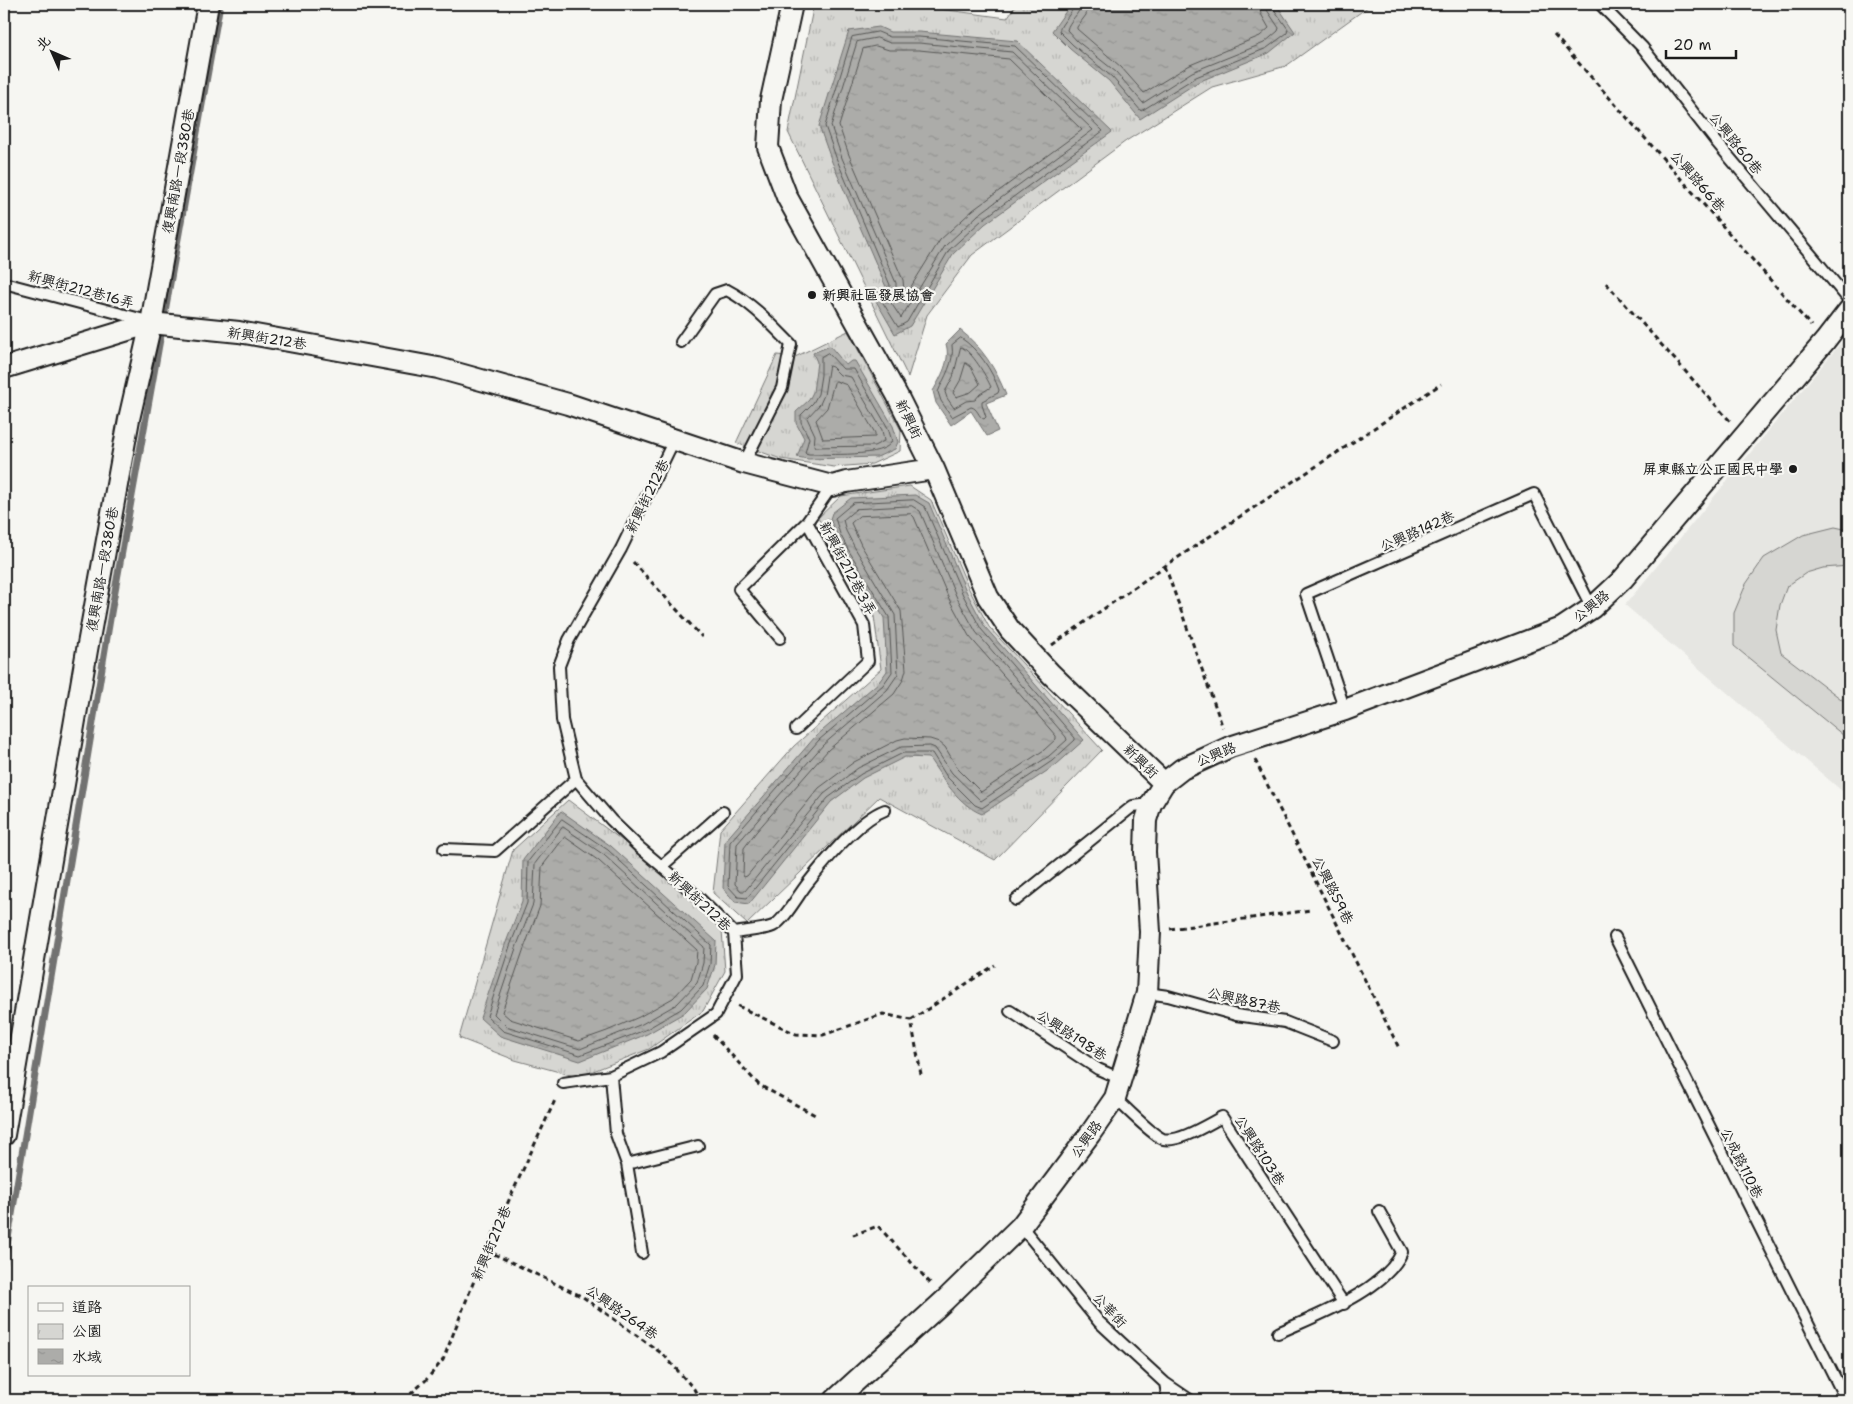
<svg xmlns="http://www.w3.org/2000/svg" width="1853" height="1404" font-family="'Shantell Sans','LXGW WenKai TC',sans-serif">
<defs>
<pattern id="park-tufts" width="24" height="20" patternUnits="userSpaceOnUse" patternTransform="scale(1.25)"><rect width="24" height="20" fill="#d6d6d2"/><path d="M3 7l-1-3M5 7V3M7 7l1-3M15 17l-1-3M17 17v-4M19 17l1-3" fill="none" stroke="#b7b7b4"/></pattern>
<pattern id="water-ripples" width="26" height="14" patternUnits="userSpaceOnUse" patternTransform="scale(1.25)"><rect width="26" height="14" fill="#acaca9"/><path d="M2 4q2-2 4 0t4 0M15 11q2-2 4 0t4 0" fill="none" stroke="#939391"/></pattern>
</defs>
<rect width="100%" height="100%" fill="#f6f6f2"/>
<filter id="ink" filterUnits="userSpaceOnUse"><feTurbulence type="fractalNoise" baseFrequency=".02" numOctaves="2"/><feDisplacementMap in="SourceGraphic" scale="10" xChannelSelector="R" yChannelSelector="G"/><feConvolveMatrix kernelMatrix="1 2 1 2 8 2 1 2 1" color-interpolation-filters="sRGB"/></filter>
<g filter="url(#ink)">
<!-- built -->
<path fill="#e6e6e2" d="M 1849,333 L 1849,797 L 1625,605 Z"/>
<!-- grass -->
<path fill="#d6d6d2" stroke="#797977" d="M 1835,527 L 1849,530 L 1849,566 L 1823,568 L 1806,573 L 1787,586 L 1780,605 L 1776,630 L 1781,653 L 1849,705 L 1849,740 L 1734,646 L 1734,613 L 1746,584 L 1764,558 L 1803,535 Z"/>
<!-- park -->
<path fill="url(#park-tufts)" stroke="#797977" d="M 814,4 L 902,4 L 1007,18 L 1017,4 L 1372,4 L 1286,66 L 1212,87 L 1126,141 L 972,255 L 927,315 L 908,377 L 788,132 Z
M 848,331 L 901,430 L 900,451 L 872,464 L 834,467 L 781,459 L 736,443 L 777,355 L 795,357 Z
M 910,486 L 931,500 L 969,589 L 989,627 L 1102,750 L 995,860 L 879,797 L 747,924 L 713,893 L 720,830 L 794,746 L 881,669 L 874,616 L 818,518 L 841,496 Z
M 568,800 L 627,844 L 685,893 L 722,930 L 725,971 L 703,1011 L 649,1049 L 578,1077 L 515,1060 L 459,1038 L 513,850 Z"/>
<!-- water -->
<path fill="url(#water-ripples)" stroke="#727271" d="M 1071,4 L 1276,4 L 1295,32 L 1269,53 L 1198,82 L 1140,119 L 1109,81 L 1070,49 L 1052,31 Z
M 879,27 L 890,32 L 919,32 L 1017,41 L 1112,132 L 985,224 L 953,254 L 910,326 L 895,334 L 872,294 L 886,287 L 832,162 L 819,126 L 849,31 Z
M 960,330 C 982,347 996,369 1006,395 L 986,403 L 998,431 L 987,436 L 971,411 L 951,425 L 936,403 L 933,391 C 941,377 951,360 946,344 Z
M 830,346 L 846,365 L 851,361 L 855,361 L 893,426 L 898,442 L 895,449 L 877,457 L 808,459 L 797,457 L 804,438 L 796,423 L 796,412 L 809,400 L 813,392 L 817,362 L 813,353 Z
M 915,495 L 929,503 L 967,593 L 985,627 L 1084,740 L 1056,765 L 982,814 C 959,805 943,779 929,758 L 905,757 L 863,778 L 831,802 L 749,904 L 735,902 L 723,888 L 725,841 L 815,737 L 879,682 L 887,671 L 884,618 L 845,554 L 830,519 L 832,513 L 851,498 Z
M 561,811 L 611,846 L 716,941 L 715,965 L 707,989 L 684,1013 L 647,1034 L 580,1061 L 500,1036 L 480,1018 L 505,945 L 522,901 L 523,860 Z"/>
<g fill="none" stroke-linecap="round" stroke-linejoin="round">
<!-- shore -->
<path stroke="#565654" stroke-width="1" d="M 1074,4 C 1073,14 1062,21 1059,31 L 1073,45 L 1112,77 L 1141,111 L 1196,77 L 1267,48 L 1287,33 L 1288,29 L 1273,8 L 1273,4
M 1081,4 C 1080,15 1069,20 1067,30 L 1077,41 L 1116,72 L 1143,103 L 1192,72 L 1264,43 L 1278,31 L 1279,28 L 1267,10 L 1266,4
M 1088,4 L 1086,15 L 1077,27 L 1077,29 L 1121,67 L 1144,93 L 1190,65 L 1260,36 L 1269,28 L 1261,14 L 1259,4
M 878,32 L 890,37 L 919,37 L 1015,46 L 1103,131 L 982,220 L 949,250 L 907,322 L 898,327 L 880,298 L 881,296 L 889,291 L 890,285 L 837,160 L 825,126 L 852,37 Z
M 877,38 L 890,43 L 919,43 L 1012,52 L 1093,130 L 978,215 L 945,246 L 901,318 L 889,300 L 896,291 L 896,283 L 842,158 L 831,126 L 857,42 Z
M 876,46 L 889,50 L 919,50 L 1009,59 L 1082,130 L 973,210 L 940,240 L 907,293 L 904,291 L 903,280 L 849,155 L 839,126 L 863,49 Z
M 961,338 C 978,349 992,370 999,390 L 998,393 L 982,401 L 982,405 L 986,417 L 984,419 C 978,417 978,408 971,407 L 952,417 L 941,401 L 938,392 C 944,377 955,363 952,345 Z
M 961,347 C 972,351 986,376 991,387 L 980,394 L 975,400 L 966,401 L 954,408 L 947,398 L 945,392 L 953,377 Z
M 828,353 L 843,369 L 854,369 L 888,428 L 892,441 C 885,458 826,454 809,454 L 805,453 L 809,438 L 801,422 L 801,415 L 813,403 L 818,394 L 821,375 L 821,357 Z
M 966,363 L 971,367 L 980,384 L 971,392 L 956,397 L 953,393 L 960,381 Z
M 829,366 L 832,367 L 840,375 L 851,377 L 882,430 L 884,441 L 874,446 L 814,447 L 815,435 L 807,418 L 820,404 L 824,395 Z
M 836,381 L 847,385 L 875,433 L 875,437 L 823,439 L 816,420 L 827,408 L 834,383 Z
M 914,500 L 925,507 L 963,595 L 981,629 L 1075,738 L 1075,740 L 1052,761 L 982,808 L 975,805 L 947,777 L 932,753 L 903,753 L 861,774 L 828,798 L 747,898 L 738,897 L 728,886 L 730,842 L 819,740 L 883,685 L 892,672 L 889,617 L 849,551 L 840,534 L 835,518 L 853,503 Z
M 912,506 L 920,511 L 957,598 L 976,632 L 1066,737 L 1067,740 L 1049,756 L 981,801 L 952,773 L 935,748 L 930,746 L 901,747 L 858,768 L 824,794 L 745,891 L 741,891 L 735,884 L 737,844 L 823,745 L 887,690 L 898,674 L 895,615 L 855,548 L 846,531 L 843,520 L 856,509 Z
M 911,514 L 914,517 L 950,601 L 969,636 L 1056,736 L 1056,739 L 1044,750 L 981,792 L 958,769 L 945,747 L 939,742 L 930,739 L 905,738 L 897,740 L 854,762 L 819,788 L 747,876 L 744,877 L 743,875 L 744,848 L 756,832 L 828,750 L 894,694 L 903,680 L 906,670 L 901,611 L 861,545 L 851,523 L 859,516 Z
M 562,819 L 608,850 L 711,945 L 710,964 L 703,986 L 681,1009 L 645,1030 L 580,1055 L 503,1031 L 487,1016 L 510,946 L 527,903 L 528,862 Z
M 563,827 L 604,855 L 704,947 L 703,963 L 697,983 L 677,1004 L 642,1024 L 580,1049 L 506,1026 L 494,1014 L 516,948 L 533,904 L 535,864 Z
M 565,837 L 599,861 L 697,950 L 696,962 L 691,979 L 673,998 L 639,1017 L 607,1031 L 579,1041 L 510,1019 L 502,1012 L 523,951 L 540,906 L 542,867 Z"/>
<!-- stream -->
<path stroke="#727271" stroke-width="7" d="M 4,1263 L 111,613 L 220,4"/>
<!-- lane casing -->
<g stroke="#1c1c1c" stroke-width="14">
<path id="lane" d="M 1600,4 L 1643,48 L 1714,139 L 1849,300
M 4,283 L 148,321
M 681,342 L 715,294 L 727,290 C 752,303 771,324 791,344 L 782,388 L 744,463
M 780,638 L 739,589 L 807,522
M 1345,710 L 1306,594 L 1534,494 L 1592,608
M 796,729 L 868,661 L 864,625 L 807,522 L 832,486
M 444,849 L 495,851 L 576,779
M 662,866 L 723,812
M 1016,900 L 1133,806 L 1151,804
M 734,933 C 745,931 764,930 773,926 C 784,921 799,894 807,884 C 825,861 858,820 885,810
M 1615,937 L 1846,1400
M 1147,993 L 1168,996 L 1236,1015 L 1285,1022 L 1333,1041
M 1010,1011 L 1098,1069 L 1121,1079
M 611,1076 L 616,1134 L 627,1164 L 642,1253
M 563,1083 L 611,1076 L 661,1052 L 716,1014 L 737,974 L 734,933 L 697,896 L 639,847 L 611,820 L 576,779 L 562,720 L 559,666 L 569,640 L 621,549 L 674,440
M 1115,1098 C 1124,1106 1153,1136 1163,1139 C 1179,1143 1208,1124 1222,1117 L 1344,1304
M 627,1164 L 698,1146
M 1021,1226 L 1099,1322 L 1165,1383 L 1190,1400
M 1278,1333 C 1315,1316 1385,1291 1402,1252 L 1379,1211
M 1165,1383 L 1168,1400"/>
</g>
<!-- street casing -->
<g stroke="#1c1c1c" stroke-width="24">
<path id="street" d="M 792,4 L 771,100 L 768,147 L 787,197 L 897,395 L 934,469 L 988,597 L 1010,630 L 1051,674 L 1164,783
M 4,368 L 151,323 L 239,332 L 438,368 L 568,404 L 744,463 L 832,486 L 846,482 L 934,469
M 4,1135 L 87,650 L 129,419 L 151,323 L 208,4
M 835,1400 L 945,1300 L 1021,1226 L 1090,1134 L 1115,1098 L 1147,993 L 1150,932 L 1145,852 L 1146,820 L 1151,804 L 1164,783 L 1182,769 L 1230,747 L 1345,710 L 1562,628 L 1592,608 L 1623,579 L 1825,341 L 1849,310"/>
</g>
<!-- path -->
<path stroke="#1c1c1c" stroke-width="3" stroke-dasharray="5 4" stroke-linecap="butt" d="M 1554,35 L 1811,326
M 1606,283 L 1730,421
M 633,562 L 702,637
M 1165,566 L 1223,728
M 1052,645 L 1165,566 L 1441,384
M 1255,760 L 1399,1048
M 1170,929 L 1311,910
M 738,1006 L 796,1034 L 823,1035 L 883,1014 L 911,1020 L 921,1074
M 911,1020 L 995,965
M 713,1035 L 759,1085 L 817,1116
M 853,1235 L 878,1226 L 932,1285
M 486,1250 L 583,1297 L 664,1355 L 694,1389 L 700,1400
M 404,1400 L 426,1380 L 443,1360 L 486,1250 L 556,1098"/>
<!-- lane -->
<use href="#lane" stroke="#f6f6f2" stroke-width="10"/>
<!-- street -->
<use href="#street" stroke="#f6f6f2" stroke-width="20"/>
</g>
</g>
<!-- markers -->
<g fill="#1c1c1c" stroke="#f6f6f2" stroke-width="2">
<circle cx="812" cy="295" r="5"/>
<circle cx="1793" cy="469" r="5"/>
</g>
<g text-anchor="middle" stroke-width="4.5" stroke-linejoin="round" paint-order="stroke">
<!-- street labels -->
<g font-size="14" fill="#1c1c1c" stroke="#f6f6f2">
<text transform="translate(1736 143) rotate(51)" y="5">公興路60巷</text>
<text transform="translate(178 171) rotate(-80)" y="5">復興南路一段380巷</text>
<text transform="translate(1698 181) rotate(49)" y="5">公興路66巷</text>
<text transform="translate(81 289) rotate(15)" y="5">新興街212巷16弄</text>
<text transform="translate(267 338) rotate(9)" y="5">新興街212巷</text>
<text transform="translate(909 419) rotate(64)" y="5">新興街</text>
<text transform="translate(647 496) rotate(-64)" y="5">新興街212巷</text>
<text transform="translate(1417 531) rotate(-24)" y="5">公興路142巷</text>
<text transform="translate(848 568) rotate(62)" y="5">新興街212巷3弄</text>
<text transform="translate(102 569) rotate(-80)" y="5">復興南路一段380巷</text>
<text transform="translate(1591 606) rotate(-39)" y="5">公興路</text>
<text transform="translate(1216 754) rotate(-22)" y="5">公興路</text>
<text transform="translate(1141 761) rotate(44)" y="5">新興街</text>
<text transform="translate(1333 890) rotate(63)" y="5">公興路59巷</text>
<text transform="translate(700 901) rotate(43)" y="5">新興街212巷</text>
<text transform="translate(1244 1000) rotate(12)" y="5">公興路87巷</text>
<text transform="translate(1072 1035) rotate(33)" y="5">公興路198巷</text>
<text transform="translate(1086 1139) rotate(-54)" y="5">公興路</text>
<text transform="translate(1260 1150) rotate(57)" y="5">公興路103巷</text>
<text transform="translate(1742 1163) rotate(63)" y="5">公成路110巷</text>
<text transform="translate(491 1243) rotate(-67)" y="5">新興街212巷</text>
<text transform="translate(1110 1310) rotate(47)" y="5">公華街</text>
<text transform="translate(622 1312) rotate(35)" y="5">公興路264巷</text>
</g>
<!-- poi labels -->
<g font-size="14" font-weight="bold" fill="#1c1c1c" stroke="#f6f6f2" text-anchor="start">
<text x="822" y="300">新興社區發展協會</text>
<text x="1783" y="474" text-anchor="end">屏東縣立公正國民中學</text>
</g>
</g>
<!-- margin -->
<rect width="1853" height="1404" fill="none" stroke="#f6f6f2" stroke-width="20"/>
<rect x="10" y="10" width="1833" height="1384" fill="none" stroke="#1c1c1c" stroke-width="2" filter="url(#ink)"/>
<!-- legend -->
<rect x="28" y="1286" width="162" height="90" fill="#f6f6f2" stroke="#9f9f9c"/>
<rect x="38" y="1303" width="25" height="8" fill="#f6f6f2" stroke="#9f9f9c"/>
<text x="72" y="1312" font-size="15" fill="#1c1c1c">道路</text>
<rect x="38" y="1324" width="25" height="15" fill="url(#park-tufts)" stroke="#9f9f9c"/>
<text x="72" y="1336" font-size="15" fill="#1c1c1c">公園</text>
<rect x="38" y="1349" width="25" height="15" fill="url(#water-ripples)" stroke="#9f9f9c"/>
<text x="72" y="1362" font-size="15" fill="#1c1c1c">水域</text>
<!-- north arrow -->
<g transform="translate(52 52) rotate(315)" stroke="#f6f6f2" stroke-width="4" paint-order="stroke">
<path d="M0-4L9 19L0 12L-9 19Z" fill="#1c1c1c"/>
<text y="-8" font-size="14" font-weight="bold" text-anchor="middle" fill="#1c1c1c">北</text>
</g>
<!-- scale -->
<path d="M1666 50v8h70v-8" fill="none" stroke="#1c1c1c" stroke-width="2.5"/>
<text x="1673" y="50" font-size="15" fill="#1c1c1c" stroke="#f6f6f2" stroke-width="4" paint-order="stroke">20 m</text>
</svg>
